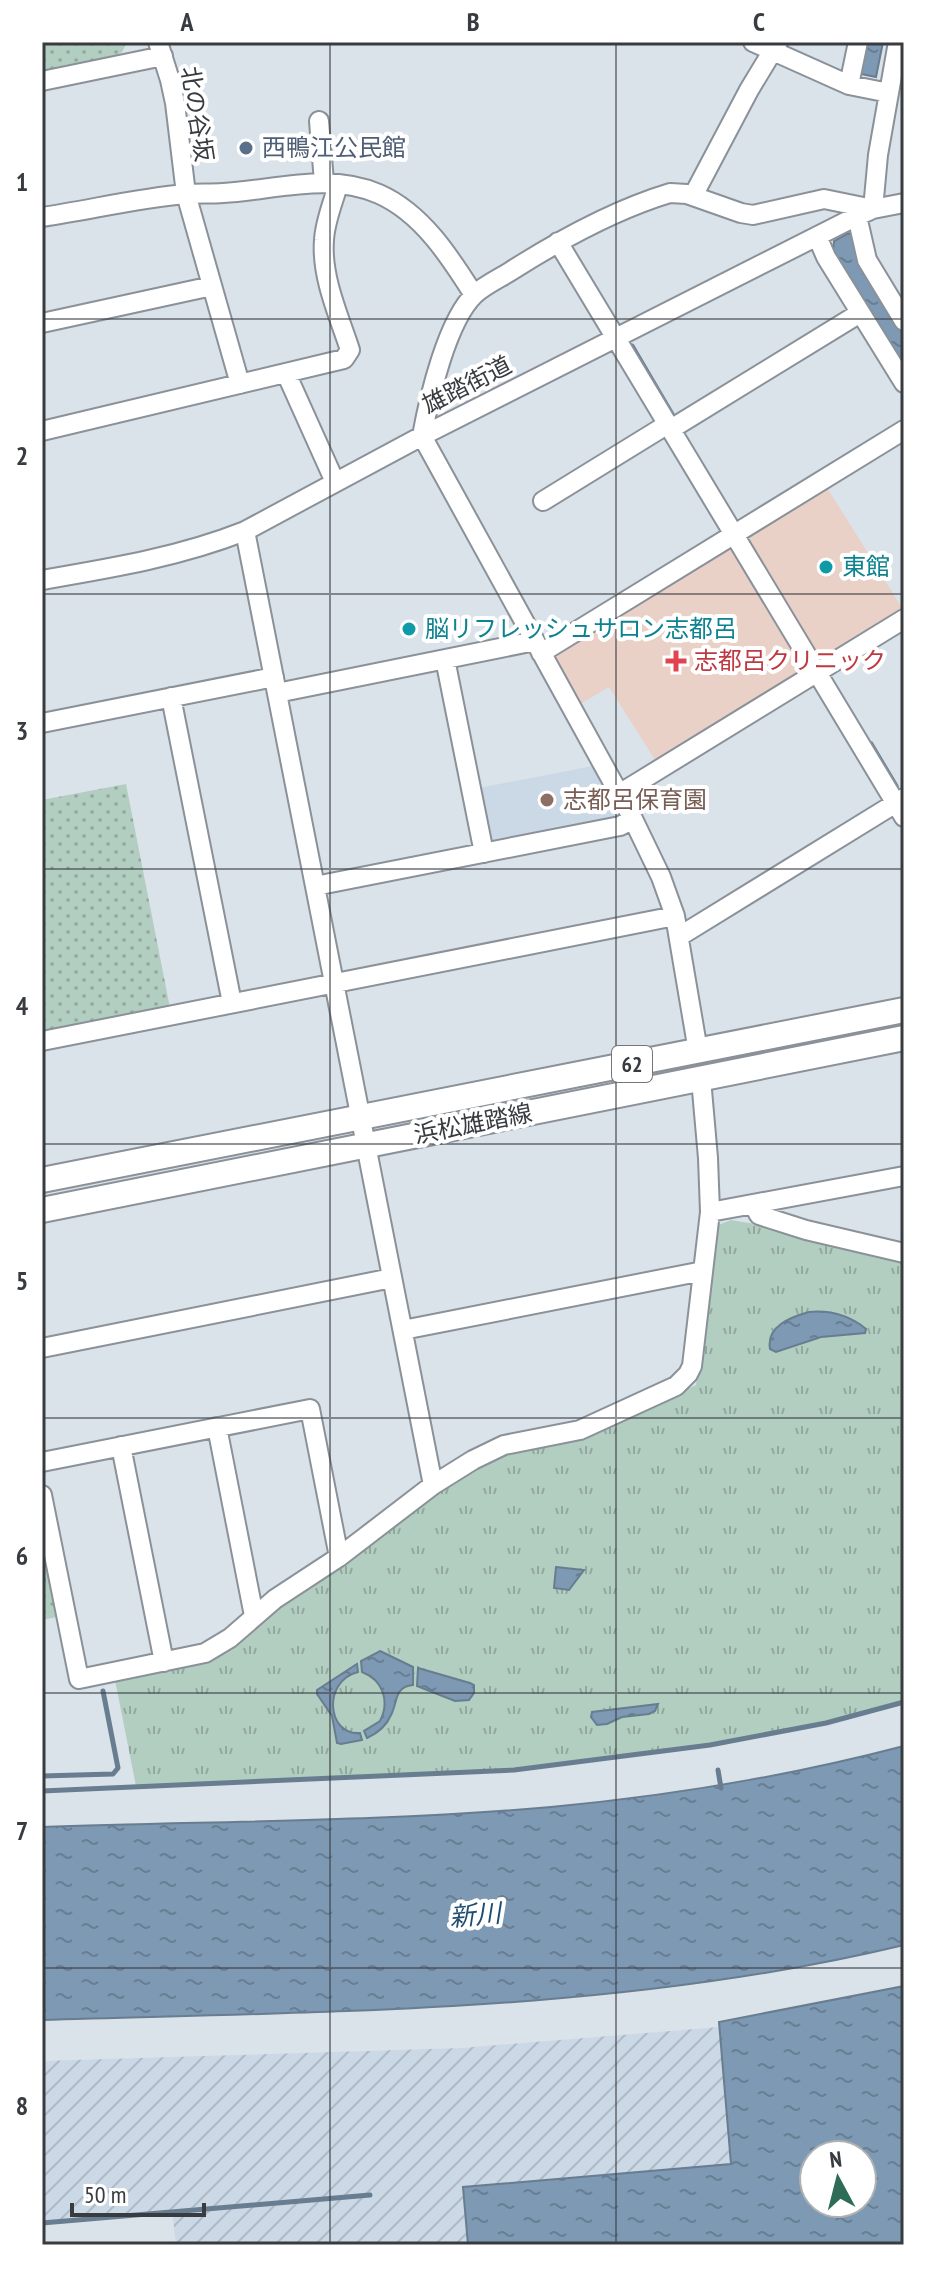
<svg xmlns="http://www.w3.org/2000/svg" width="946" height="2287" font-family="'PT Sans Narrow','Noto Sans JP',sans-serif">
<defs>
<pattern id="industrial-furrows" width="10" height="10" patternUnits="userSpaceOnUse" patternTransform="scale(2)"><rect width="10" height="10" fill="#cbd8e6"/><path d="M-1 1l2-2M0 10L10 0M9 11l2-2" fill="none" stroke="#afbac6"/></pattern>
<pattern id="grass-tufts" width="24" height="20" patternUnits="userSpaceOnUse" patternTransform="scale(2)"><rect width="24" height="20" fill="#b2cec0"/><path d="M3 7l-1-3M5 7V3M7 7l1-3M15 17l-1-3M17 17v-4M19 17l1-3" fill="none" stroke="#92a89d"/></pattern>
<pattern id="park-dots" width="8" height="8" patternUnits="userSpaceOnUse" patternTransform="scale(2)"><rect width="8" height="8" fill="#b2cec0"/><path d="M2 2h.1M6 6h.1" fill="none" stroke="#92a89d" stroke-width="1.8" stroke-linecap="round"/></pattern>
<pattern id="water-ripples" width="26" height="14" patternUnits="userSpaceOnUse" patternTransform="scale(2)"><rect width="26" height="14" fill="#7d99b3"/><path d="M2 4q2-2 4 0t4 0M15 11q2-2 4 0t4 0" fill="none" stroke="#677e93"/></pattern>
</defs>
<rect width="100%" height="100%" fill="#dae2ea"/>
<!-- commercial -->
<path fill="#e9d1c7" d="M 826,486 L 904,611 L 826,659 L 821,658 L 748,538 L 750,533 Z
M 725,548 L 730,549 L 802,667 L 800,675 L 657,763 L 609,687 L 577,706 L 550,656 Z"/>
<!-- industrial -->
<path fill="url(#industrial-furrows)" d="M 720,2027 L 731,2164 L 464,2187 L 468,2245 L 176,2245 L 172,2210 L 42,2221 L 42,2061 L 462,2048 Z"/>
<!-- built -->
<path fill="#cbd8e6" d="M 593,766 L 619,812 L 616,818 L 495,842 L 489,838 L 479,788 Z"/>
<!-- grass -->
<path fill="url(#grass-tufts)" d="M 731,1220 L 773,1227 L 904,1262 L 904,1701 L 825,1721 L 709,1744 L 514,1769 L 136,1786 L 115,1680 L 208,1661 L 223,1654 L 279,1606 L 477,1466 L 506,1453 L 583,1438 L 696,1385 L 713,1227 Z"/>
<!-- park -->
<path fill="url(#park-dots)" d="M 42,42 L 127,42 L 122,52 L 114,57 L 42,71 Z
M 126,784 L 170,1008 L 42,1033 L 42,800 Z
M 42,1542 L 57,1617 L 42,1620 Z"/>
<!-- water -->
<path fill="url(#water-ripples)" stroke="#687d90" stroke-width="2" fill-rule="evenodd" d="M 867,42 L 883,42 L 876,77 L 861,74 Z
M 854,230 L 857,255 L 904,331 L 904,373 L 833,251 L 834,241 Z
M 809,1312 C 831,1310 849,1315 866,1329 L 865,1333 L 821,1337 L 776,1352 L 770,1349 C 766,1326 791,1317 809,1312 Z
M 556,1567 L 584,1570 L 569,1590 L 554,1588 Z
M 380,1651 L 413,1667 L 413,1685 C 394,1687 398,1701 391,1715 C 386,1727 378,1733 367,1738 L 364,1731 L 380,1721 C 390,1701 383,1680 362,1672 L 361,1661 Z
M 357,1664 L 358,1672 C 322,1681 327,1736 360,1733 L 362,1740 L 341,1744 L 337,1743 L 332,1716 L 317,1694 L 317,1690 Z
M 418,1668 L 470,1683 L 474,1685 L 474,1693 L 469,1700 L 455,1701 L 417,1686 Z
M 658,1704 L 655,1711 L 649,1714 L 622,1717 L 607,1724 L 597,1725 L 591,1717 L 592,1712 Z
M 904,1746 L 904,1945 C 621,2013 331,2011 42,2020 L 42,1827 C 212,1821 382,1822 551,1807 C 670,1796 789,1776 904,1746 Z
M 904,1986 L 904,2245 L 468,2245 L 463,2187 L 731,2164 L 719,2022 ZM 814,2155 L 862,2155 L 862,2203 L 814,2203 Z"/>
<g fill="none" stroke-linecap="round" stroke-linejoin="round">
<!-- stream -->
<path stroke="#687d90" stroke-width="5" d="M 632,346 L 676,421
M 871,744 L 896,786
M 718,1770 L 721,1788
M 42,1776 L 113,1774 L 118,1768 L 103,1691
M 42,1791 L 514,1770 L 710,1745 L 826,1723 L 904,1702
M 42,2223 L 370,2195"/>
<!-- minor casing -->
<g stroke="#8a9199" stroke-width="22">
<path id="minor" d="M 158,42 L 170,80 L 175,103 L 186,194 L 240,384
M 753,42 L 849,85 L 889,93
M 42,81 L 163,56
M 849,85 L 858,42
M 319,121 L 324,182
M 693,196 L 749,90 L 778,42
M 857,216 L 867,260 L 904,321
M 42,217 C 90,210 138,198 186,194 C 199,193 211,194 223,193 C 275,190 329,172 379,194 C 422,213 450,257 474,295
M 817,236 L 826,257 L 904,383
M 558,242 L 904,817
M 42,323 L 212,286
M 286,373 L 335,482
M 671,429 L 860,313
M 42,431 L 344,359 L 350,350 C 339,316 321,277 324,240 C 325,221 333,203 338,185
M 543,501 L 668,424
M 245,531 L 433,1485
M 42,580 C 112,568 179,557 245,531 L 422,436 L 855,217 L 873,209 L 904,203
M 541,653 L 904,430
M 445,659 L 484,853
M 277,693 L 535,641
M 171,697 L 232,1003
M 42,723 L 274,677
M 619,794 L 904,619
M 315,886 L 620,826 L 633,819
M 680,936 L 904,798
M 42,1041 L 675,916
M 698,1051 L 675,916 L 661,877 L 633,819 L 422,436 C 429,398 447,320 475,294 C 485,285 500,278 511,271 C 558,241 617,209 670,193 L 687,194 L 741,213 L 753,215 L 824,199 L 873,209 L 878,155 L 898,42
M 753,1204 L 759,1215 L 806,1230 L 904,1253
M 710,1212 L 904,1176
M 403,1330 L 703,1271
M 42,1348 L 392,1278
M 217,1427 L 254,1616
M 121,1446 L 164,1662
M 42,1462 L 310,1409 L 339,1557
M 42,1495 L 79,1679 L 205,1653 L 230,1638 L 275,1599 L 339,1557 L 433,1485 L 473,1460 L 504,1445 L 580,1430 L 676,1386 L 688,1374 L 692,1366 L 710,1212 L 708,1158 L 701,1079"/>
</g>
<!-- major casing -->
<g stroke="#8a9199" stroke-width="28">
<path id="major" d="M 42,1180 L 904,1010
M 42,1210 L 904,1038"/>
</g>
<!-- minor -->
<use href="#minor" stroke="#fff" stroke-width="18"/>
<!-- major -->
<use href="#major" stroke="#fff" stroke-width="24"/>
</g>
<!-- grid -->
<path fill="none" stroke="#383b3f" stroke-width="2" stroke-opacity="0.55" d="M 330,42 L 330,2245M 616,42 L 616,2245M 42,319 L 904,319M 42,594 L 904,594M 42,869 L 904,869M 42,1144 L 904,1144M 42,1418 L 904,1418M 42,1693 L 904,1693M 42,1968 L 904,1968"/>
<!-- markers -->
<circle fill="#5c6f8a" stroke="#fff" stroke-width="3" cx="246" cy="148" r="8"/>
<g fill="#0f9aa8" stroke="#fff" stroke-width="3">
<circle cx="826" cy="567" r="8"/>
<circle cx="409" cy="629" r="8"/>
</g>
<path fill="#e0444e" stroke="#fff" stroke-width="3" d="M672 649h8v8h8v8h-8v8h-8v-8h-8v-8h8z"/>
<circle fill="#8d6e63" stroke="#fff" stroke-width="3" cx="547" cy="800" r="8"/>
<g text-anchor="middle" stroke-width="8" stroke-linejoin="round" paint-order="stroke">
<!-- shield labels -->
<rect fill="#fff" stroke="#747679" stroke-width="2" x="612" y="1046" width="40" height="36" rx="6"/>
<g font-size="22" font-weight="bold" fill="#383b3f">
<text x="632" y="1072">62</text>
</g>
<!-- street labels -->
<g font-size="24" fill="#383b3f" stroke="#fff">
<text transform="translate(197 114) rotate(81)" y="8">北の谷坂</text>
<text transform="translate(467 385) rotate(-27)" y="8">雄踏街道</text>
<text transform="translate(473 1124) rotate(-11)" y="8">浜松雄踏線</text>
</g>
<!-- service labels -->
<g font-size="24" fill="#4e5e75" stroke="#fff" text-anchor="start">
<text x="262" y="156">西鴨江公民館</text>
</g>
<!-- culture labels -->
<g font-size="24" fill="#0d838f" stroke="#fff" text-anchor="start">
<text x="842" y="575">東館</text>
<text x="425" y="637">脳リフレッシュサロン志都呂</text>
</g>
<!-- health labels -->
<g font-size="24" fill="#be3a42" stroke="#fff" text-anchor="start">
<text x="694" y="669">志都呂クリニック</text>
</g>
<!-- education labels -->
<g font-size="24" fill="#785e54" stroke="#fff" text-anchor="start">
<text x="563" y="808">志都呂保育園</text>
</g>
<!-- water labels -->
<g font-size="26" font-style="italic" fill="#1f4d71" stroke="#fff">
<text transform="translate(475 1915) rotate(-5)" y="9">新川</text>
</g>
</g>
<!-- border -->
<rect width="946" height="2287" fill="none" stroke="#ffffff" stroke-width="88"/>
<!-- north arrow -->
<g transform="translate(838 2179) rotate(353)"><circle r="38" fill="#ffffff" stroke="#afb1b2" stroke-width="2"/>
<path d="M0-6L14 30L0 20L-14 30Z" fill="#2f6c58"/>
<text y="-12" font-size="22" font-weight="bold" text-anchor="middle" fill="#383b3f">N</text>
</g>
<!-- scale -->
<path d="M72 2203v12h132v-12" fill="none" stroke="#383b3f" stroke-width="4"/>
<text x="84" y="2203" font-size="24" fill="#383b3f" stroke="#ffffff" stroke-width="6" paint-order="stroke">50 m</text>
<rect x="44" y="44" width="858" height="2199" fill="none" stroke="#383b3f" stroke-width="3"/>
<g font-size="26" text-anchor="middle" font-weight="bold" fill="#383b3f">
<text x="187" y="31">A</text>
<text x="473" y="31">B</text>
<text x="759" y="31">C</text>
<text x="22" y="191">1</text>
<text x="22" y="465">2</text>
<text x="22" y="740">3</text>
<text x="22" y="1015">4</text>
<text x="22" y="1290">5</text>
<text x="22" y="1565">6</text>
<text x="22" y="1840">7</text>
<text x="22" y="2115">8</text>
</g>
</svg>
